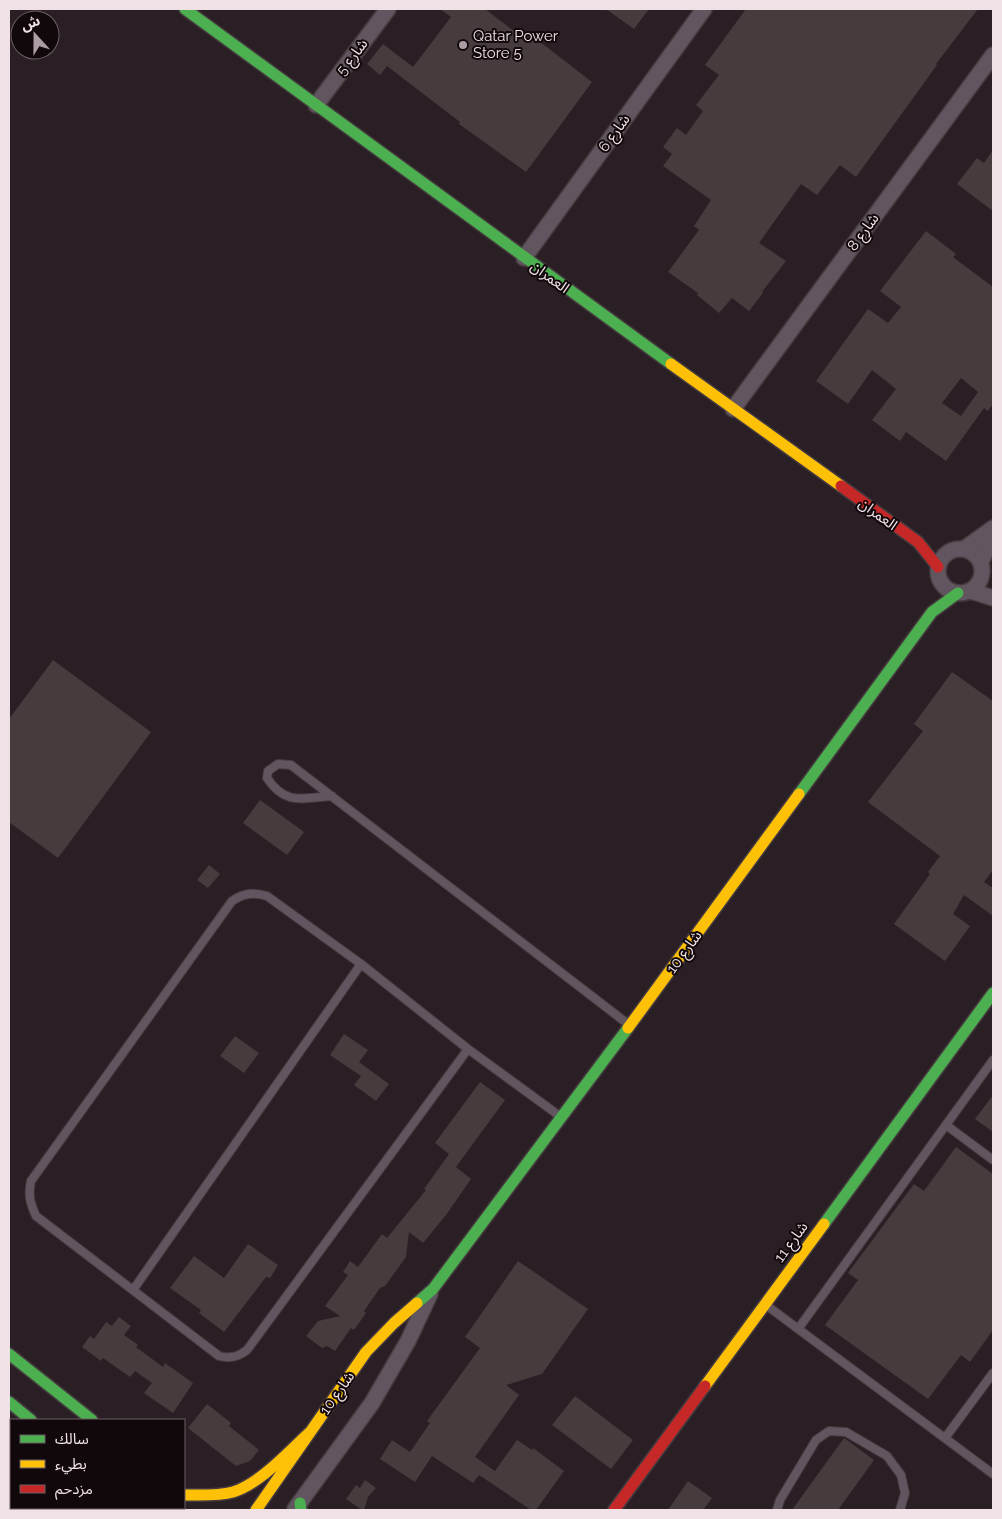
<svg xmlns="http://www.w3.org/2000/svg" width="1002" height="1519" font-family="Raleway,'Noto Sans Arabic',sans-serif">
<rect width="100%" height="100%" fill="#2a1f24"/>
<!-- building -->
<path fill="#463c3e" fill-rule="evenodd" d="M 440,9 L 485,9 L 522,37 L 526,31 L 592,82 L 526,172 L 459,124 L 460,122 L 387,66 L 380,75 L 367,64 L 383,44 L 413,67 L 451,17 Z
M 606,9 L 649,9 L 634,29 Z
M 746,9 L 978,9 L 936,64 L 937,65 L 856,177 L 840,165 L 817,195 L 801,184 L 759,243 L 786,261 L 762,292 L 763,293 L 749,311 L 732,298 L 719,313 L 697,295 L 698,293 L 668,272 L 699,230 L 694,226 L 711,200 L 663,166 L 672,154 L 663,147 L 677,128 L 686,135 L 703,111 L 696,105 L 719,75 L 705,65 Z
M 993,150 L 993,211 L 957,184 L 977,158 L 984,163 Z
M 926,231 L 956,254 L 953,257 L 993,287 L 993,404 L 988,411 L 984,408 L 946,461 L 906,432 L 900,441 L 872,420 L 896,389 L 872,370 L 848,404 L 816,381 L 868,309 L 888,323 L 901,307 L 880,291 ZM 961,378 L 978,392 L 961,416 L 942,403 Z
M 53,660 L 151,732 L 58,858 L 9,822 L 9,719 Z
M 952,672 L 993,701 L 993,870 L 984,882 L 993,888 L 993,916 L 964,895 L 953,914 L 970,926 L 945,961 L 894,924 L 930,874 L 928,872 L 940,856 L 868,802 L 923,731 L 914,724 Z
M 260,800 L 304,832 L 287,855 L 243,823 Z
M 209,865 L 220,874 L 208,888 L 197,880 Z
M 344,1034 L 368,1050 L 359,1062 L 389,1084 L 376,1101 L 354,1085 L 361,1076 L 330,1055 Z
M 235,1036 L 259,1053 L 244,1073 L 220,1056 Z
M 480,1082 L 505,1100 L 456,1167 L 471,1179 L 446,1215 L 423,1243 L 409,1232 L 406,1257 L 385,1286 L 380,1288 L 364,1311 L 366,1313 L 354,1330 L 351,1328 L 335,1351 L 327,1346 L 322,1348 L 306,1336 L 318,1321 L 340,1316 L 325,1306 L 348,1275 L 343,1272 L 350,1261 L 358,1267 L 382,1234 L 387,1238 L 426,1190 L 424,1189 L 449,1154 L 435,1143 Z
M 993,1095 L 993,1132 L 975,1119 Z
M 956,1147 L 993,1174 L 993,1330 L 970,1362 L 961,1355 L 928,1399 L 825,1325 L 858,1280 L 848,1273 L 914,1184 L 924,1191 Z
M 248,1244 L 278,1265 L 270,1278 L 266,1277 L 224,1332 L 199,1313 L 201,1310 L 170,1288 L 194,1256 L 224,1278 Z
M 518,1261 L 588,1309 L 542,1374 L 506,1385 L 519,1395 L 475,1457 L 495,1471 L 517,1440 L 532,1450 L 533,1448 L 564,1471 L 536,1510 L 531,1510 L 479,1475 L 473,1483 L 432,1456 L 415,1482 L 380,1459 L 392,1440 L 410,1452 L 430,1423 L 427,1421 L 480,1348 L 465,1337 Z
M 119,1317 L 131,1326 L 124,1335 L 138,1345 L 136,1347 L 163,1367 L 165,1363 L 193,1383 L 173,1413 L 144,1393 L 152,1383 L 135,1371 L 130,1377 L 103,1358 L 101,1361 L 82,1347 L 90,1336 L 94,1339 L 106,1322 L 112,1326 Z
M 575,1396 L 633,1440 L 611,1469 L 552,1425 Z
M 207,1404 L 231,1423 L 229,1426 L 259,1450 L 250,1461 L 236,1466 L 188,1428 Z
M 844,1438 L 874,1460 L 838,1510 L 792,1510 Z
M 365,1480 L 376,1488 L 368,1497 L 364,1510 L 362,1510 L 346,1499 L 356,1485 L 360,1488 Z
M 688,1481 L 712,1498 L 703,1510 L 668,1510 Z"/>
<g fill="none" stroke-linecap="round" stroke-linejoin="round">
<!-- lane casing -->
<g stroke="#453b3f" stroke-width="10">
<path id="lane" d="M 332,796 C 302,798 286,806 267,778 L 268,771 L 278,764 L 291,765 L 628,1024
M 468,1049 L 247,1350 C 238,1357 230,1359 219,1356 L 36,1216 C 30,1203 28,1195 31,1181 L 232,901 C 244,893 253,892 267,896 L 361,964 L 468,1049 L 561,1117
M 946,1125 L 993,1160
M 133,1290 L 361,964
M 766,1305 L 993,1474
M 798,1329 L 993,1060
M 945,1438 L 993,1373
M 777,1510 L 780,1500 L 816,1440 L 829,1431 L 846,1432 L 887,1456 L 901,1475 L 905,1493 L 900,1510"/>
</g>
<!-- street casing -->
<g stroke="#453b3f" stroke-width="18">
<path id="street" d="M 316,105 L 388,9
M 524,258 L 704,9
M 733,409 L 993,55
M938 571a22 22 0 1 1 44 0a22 22 0 1 1-44 0Z
M 964,549 L 993,528
M 981,562 L 993,534
M 971,591 L 993,598
M 295,1509 L 372,1403 L 408,1341 L 430,1294"/>
</g>
<!-- fast casing -->
<g stroke="#453b3f" stroke-width="14">
<path id="fast" d="M 185,9 L 671,364
M 799,794 L 932,612 L 958,593
M 824,1224 L 993,993
M 417,1303 L 433,1289 L 628,1028
M 9,1354 L 92,1420
M 9,1402 L 31,1420
M 300,1503 L 301,1510"/>
</g>
<!-- slow casing -->
<g stroke="#453b3f" stroke-width="14">
<path id="slow" d="M 671,364 L 841,486
M 628,1028 L 799,794
M 705,1386 L 824,1224
M 186,1495 C 202,1495 218,1496 233,1492 C 261,1483 288,1452 310,1432
M 256,1510 L 366,1352 L 394,1323 L 417,1303"/>
</g>
<!-- jam casing -->
<g stroke="#453b3f" stroke-width="14">
<path id="jam" d="M 841,486 L 918,542 L 938,567
M 141,1508 L 144,1510
M 614,1510 L 705,1386"/>
</g>
<!-- path -->
<path stroke="#655a60" stroke-width="2.5" stroke-dasharray="5 2.5" stroke-linecap="butt" d="M 9,1502 L 11,1504
M 16,1508 L 19,1510"/>
<!-- lane -->
<use href="#lane" stroke="#61565f" stroke-width="8"/>
<!-- street -->
<use href="#street" stroke="#61565f" stroke-width="15"/>
<!-- fast -->
<use href="#fast" stroke="#4caf50" stroke-width="11"/>
<!-- slow -->
<use href="#slow" stroke="#ffc107" stroke-width="11"/>
<!-- jam -->
<use href="#jam" stroke="#c62828" stroke-width="11"/>
</g>
<!-- markers -->
<circle fill="#ab9da3" stroke="#11080c" stroke-width="2" cx="463" cy="45" r="5"/>
<g text-anchor="middle" stroke-width="4" stroke-linejoin="round" paint-order="stroke">
<!-- poi labels -->
<g font-size="15" fill="#f0e1e7" stroke="#11080c" text-anchor="start">
<text x="473" y="41">Qatar Power<tspan x="473" dy="17">Store 5</tspan></text>
</g>
<!-- street labels -->
<g font-size="15" fill="#f0e1e7" stroke="#11080c">
<text transform="translate(352 57) rotate(-53)" y="5">شارع 5</text>
<text transform="translate(614 133) rotate(-54)" y="5">شارع 6</text>
<text transform="translate(863 232) rotate(-54)" y="5">شارع 8</text>
<text transform="translate(550 277) rotate(36)" y="5">العمران</text>
<text transform="translate(878 514) rotate(36)" y="5">العمران</text>
<text transform="translate(684 952) rotate(-54)" y="5">شارع 10</text>
<text transform="translate(791 1242) rotate(-54)" y="5">شارع 11</text>
<text transform="translate(337 1393) rotate(-55)" y="5">شارع 10</text>
</g>
</g>
<!-- border -->
<rect width="1002" height="1519" fill="none" stroke="#f0e1e7" stroke-width="20"/>
<!-- legend -->
<rect x="10" y="1419" width="175" height="90" fill="#11080c" stroke="#6a5f64"/>
<rect x="20" y="1435" width="25" height="8" fill="#4caf50" stroke="#6a5f64"/>
<text x="55" y="1444" font-size="15" fill="#f0e1e7">سالك</text>
<rect x="20" y="1460" width="25" height="8" fill="#ffc107" stroke="#6a5f64"/>
<text x="55" y="1469" font-size="15" fill="#f0e1e7">بطيء</text>
<rect x="20" y="1485" width="25" height="8" fill="#c62828" stroke="#6a5f64"/>
<text x="55" y="1494" font-size="15" fill="#f0e1e7">مزدحم</text>
<!-- north arrow -->
<g transform="translate(35 35) rotate(339)"><circle r="24" fill="#11080c" stroke="#6a5f64"/>
<path d="M0-4L9 19L0 12L-9 19Z" fill="#ab9da3"/>
<text y="-8" font-size="14" font-weight="bold" text-anchor="middle" fill="#f0e1e7">ش</text>
</g>
</svg>
